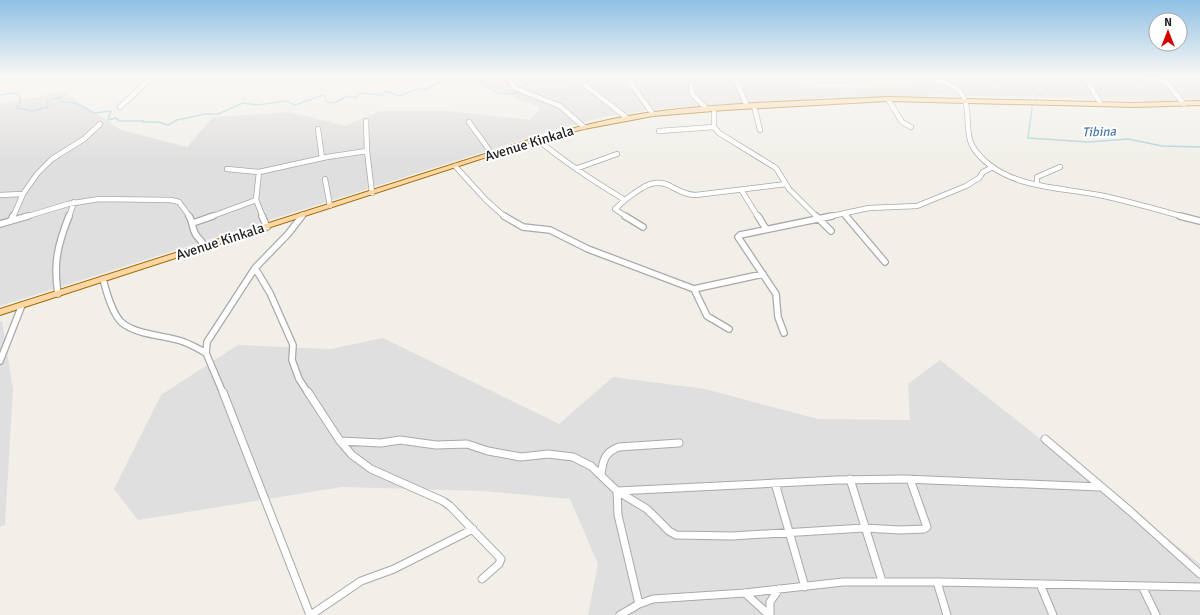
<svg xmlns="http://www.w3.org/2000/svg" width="1200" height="615" font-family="Signika,sans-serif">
<rect width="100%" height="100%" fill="#f2efe9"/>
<!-- residential -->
<path fill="#e0dfdf" d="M 379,76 L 443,76 L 404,86 L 376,79 Z
M 465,76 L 769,76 L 844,90 L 916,83 L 898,76 L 1200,76 L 1200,99 L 1161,101 L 941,95 L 711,105 L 660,109 L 603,117 L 543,133 L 0,306 L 0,104 L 63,92 L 121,130 L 187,147 L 213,117 L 290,112 L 345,126 L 380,111 L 447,111 L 530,120 L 540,108 Z
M 0,321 L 2,321 L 13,389 L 5,525 L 0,527 Z
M 383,338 L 559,424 L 613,377 L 705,389 L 818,419 L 910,420 L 908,384 L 940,360 L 1200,564 L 1200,615 L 588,615 L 598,564 L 570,499 L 483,491 L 342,487 L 138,520 L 114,489 L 161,395 L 238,345 L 331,349 Z"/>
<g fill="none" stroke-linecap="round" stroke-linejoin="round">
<!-- stream -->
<path stroke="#aad3df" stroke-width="1.5" d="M 463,76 L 480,83 L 497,92 L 508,94 L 518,93 L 530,81 L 568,82 L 572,76
M 796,76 L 823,83 L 862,81 L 867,76
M 985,76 L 992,81 L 1016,76
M 0,95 L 14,93 L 18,94 C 22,100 20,103 16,108 L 33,111 L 48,107 L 47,101 L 61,97 L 60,101 L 62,102 L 76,103 L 94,113 L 111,111 L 108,120 L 116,118 L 119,121 L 144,121 L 143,122 L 158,122 L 168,125 L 177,120 L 205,114 L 218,114 L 243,103 L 257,105 L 286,101 L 295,105 L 323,95 L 327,102 L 334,103 L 348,96 L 355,98 L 360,93 L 382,95 L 386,91 L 398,96 L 418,89 L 426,89 L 443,81 L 451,81 L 458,76
M 1036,97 L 1061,79 L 1058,76
M 1032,108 L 1028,138 L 1088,142 L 1128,139 L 1162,146 L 1200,147"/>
<!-- street-far2 casing -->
<g stroke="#a9a9a9" stroke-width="6">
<path id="street-far2" d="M 506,76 L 515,88 L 560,106 L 584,127
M 734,76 L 747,106
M 926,76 C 936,80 948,82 957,89 C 973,102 964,126 971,143 C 975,152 983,160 991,166 C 1021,188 1063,188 1099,195 C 1127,201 1156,209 1184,217
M 1084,76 L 1101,104
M 1122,76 L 1165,80
M 627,78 L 653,114
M 1163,78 L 1184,104
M 585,85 L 627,118
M 691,85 L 692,94 L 707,109
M 888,99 L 902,122 L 911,127
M 754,106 L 760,130
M 120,107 L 153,76
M 714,113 L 714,127 L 719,133 L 776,168 L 789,189 L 817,217
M 366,121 L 367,151 L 372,193
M 469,122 L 492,154
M 318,129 L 322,158
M 659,131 L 714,127
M 537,139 C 564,162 595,182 625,200 C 640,189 654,176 672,187 C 680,191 686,195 696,195 L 786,184
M 455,166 L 486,200 L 505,217
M 578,168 L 617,154
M 227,169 L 259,172
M 325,179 L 330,206
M 1037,184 L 1037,177 L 1060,167
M 742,191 L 758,217
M 23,194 L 37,174 L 52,159 L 84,139 L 100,124
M 0,195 L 23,194 L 13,217
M 625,200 L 615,209 L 627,217
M 844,213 L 847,217
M 25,217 L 68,204 L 99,199 L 171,200 L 179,202 L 190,217
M 69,217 L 74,202
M 210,217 L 256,200
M 263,217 L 256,200 L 259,172 L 327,157 L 367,151
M 301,217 L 303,214
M 827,217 L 869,208 L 917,206 L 966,186 L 979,178 L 983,172 L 993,167"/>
</g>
<!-- street-far1 casing -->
<g stroke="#a9a9a9" stroke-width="8">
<path id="street-far1" d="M 189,216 C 193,222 192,229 196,235 C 199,239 202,241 204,246
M 262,216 L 267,227
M 504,216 L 523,227 L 550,230 L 588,249 L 694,289 L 763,274
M 625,216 L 643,227
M 758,216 L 766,229
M 816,216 L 831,231
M 846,216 L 885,262
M 1180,216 L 1200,221
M 11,220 L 13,216
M 193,223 L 213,216
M 0,224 L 28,216
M 255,268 L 270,293 L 293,345 L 292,360 L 299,379 L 308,393
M 103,279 C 106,291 114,319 125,325 C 142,336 165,335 184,342 C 192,345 199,349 206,353 L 223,393
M 694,289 L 707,316 L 729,329
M 58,294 C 53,263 58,244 69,216
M 784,333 L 778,317 L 776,294 L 738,237 L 740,235 L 832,216
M 206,353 L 207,342 L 255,268 L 288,234 L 302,216
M 0,361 L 22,305"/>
</g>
<!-- street casing -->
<g stroke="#a9a9a9" stroke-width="9">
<path id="street" d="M 223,392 L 310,615
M 308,392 L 340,441 L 381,443 L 400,440 L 436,445 L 467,444 L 488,451 L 521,457 L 548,454 L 573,457 L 591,466 L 617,491 L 647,509 L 669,531 L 676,535 L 732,536 L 864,528 L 900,530 L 924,529 L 927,527 L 910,479
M 1045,439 L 1130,511 L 1200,574
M 340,441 L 352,455 L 371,469 L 443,501 L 450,506 L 501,559 L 499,564 L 482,579
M 601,474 C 603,460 605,452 619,447 L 679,443
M 850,479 L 882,581
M 775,483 L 805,587
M 617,491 L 618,515 L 639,604 L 653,599 L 745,593 L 843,582 L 937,582 L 1200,587
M 617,491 L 837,480 L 905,479 L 1100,487
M 937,582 L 947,615
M 1040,584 L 1053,615
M 1142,586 L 1156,615
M 745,593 L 769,615
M 311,615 L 361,581 L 394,569 L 473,529
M 620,615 L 639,604
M 770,615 L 770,602 L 779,589"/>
</g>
<!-- primary casing -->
<g stroke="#a06b00" stroke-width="2">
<path id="primary" d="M 888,97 L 1135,103 L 1200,101 L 1200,105 L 1135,107 L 888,101 L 725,110 L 653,116 L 584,129 L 539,140 L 0,315 L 0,309 L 535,138 C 574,128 614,117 654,112 C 731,102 810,101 888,97 Z"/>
</g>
<!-- street-far2 -->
<use href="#street-far2" stroke="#fff" stroke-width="4.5"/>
<!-- street-far1 -->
<use href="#street-far1" stroke="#fff" stroke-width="5.5"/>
<!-- street -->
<use href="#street" stroke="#fff" stroke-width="7"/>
<!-- primary -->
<use href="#primary" fill="#fcd6a4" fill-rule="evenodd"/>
</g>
<!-- sky -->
<linearGradient id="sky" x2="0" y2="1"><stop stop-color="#8fc0e4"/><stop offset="0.47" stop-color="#f9f8f5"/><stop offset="1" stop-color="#f9f8f5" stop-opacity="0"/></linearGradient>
<rect width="1200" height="162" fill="url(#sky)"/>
<g text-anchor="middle" stroke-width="4" stroke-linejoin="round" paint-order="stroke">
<!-- far-water labels -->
<g font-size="13" font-style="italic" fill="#4a7aab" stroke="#fff">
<text transform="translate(1099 131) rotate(-2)" y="5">Tibina</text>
</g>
<!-- street labels -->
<g font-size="14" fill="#222" stroke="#fff">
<text transform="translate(529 143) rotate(-17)" y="5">Avenue Kinkala</text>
<text transform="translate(220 241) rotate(-18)" y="5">Avenue Kinkala</text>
</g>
</g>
<!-- north arrow -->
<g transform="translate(1168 32)"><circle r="19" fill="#ffffff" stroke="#a7a7a7"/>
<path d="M0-3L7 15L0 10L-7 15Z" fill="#d40000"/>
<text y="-6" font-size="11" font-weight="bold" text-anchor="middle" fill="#222222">N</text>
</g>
</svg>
